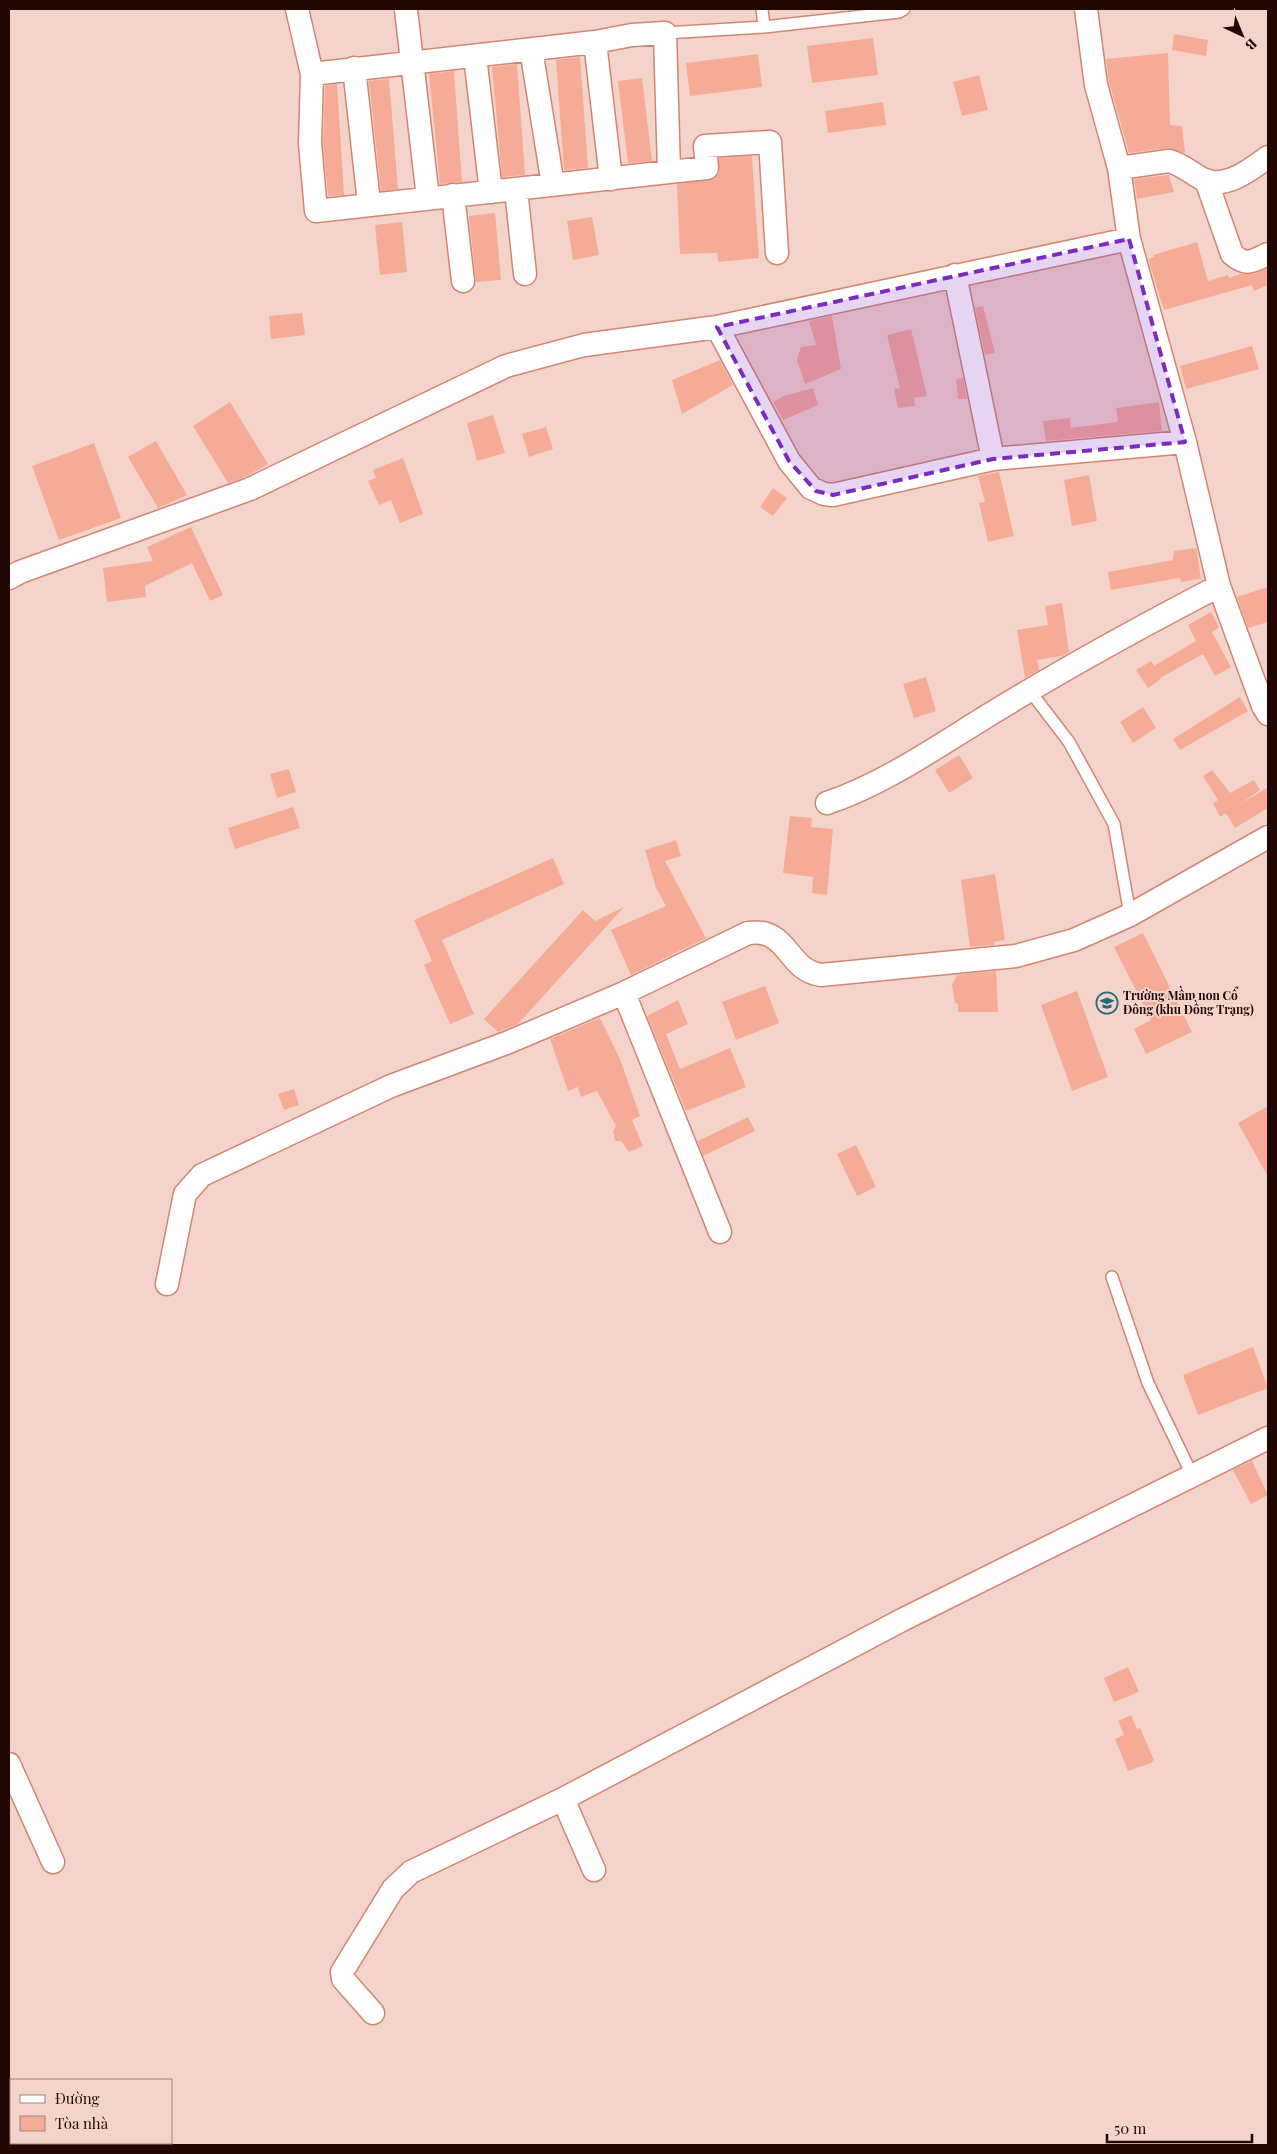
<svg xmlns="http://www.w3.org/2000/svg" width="1277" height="2154" font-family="'Playfair Display',serif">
<rect width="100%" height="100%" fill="#f4d4ca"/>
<!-- building -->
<path fill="#f6ab96" d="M 1174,34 L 1208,40 L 1206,56 L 1172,50 Z
M 873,38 L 878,75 L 812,83 L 807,46 Z
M 1168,53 L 1170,125 L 1182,126 L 1185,153 L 1168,148 L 1129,153 L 1109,82 L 1106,59 Z
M 758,54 L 762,87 L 690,96 L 686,63 Z
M 580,57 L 588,168 L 564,170 L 556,60 Z
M 517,64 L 525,175 L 502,177 L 492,67 Z
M 454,71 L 462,182 L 440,184 L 429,74 Z
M 979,75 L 988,110 L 962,116 L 953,82 Z
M 642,78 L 652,161 L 628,163 L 618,81 Z
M 389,79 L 398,189 L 381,191 L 369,81 Z
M 337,84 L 344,195 L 328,196 L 323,143 L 325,86 Z
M 883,102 L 886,125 L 828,133 L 825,111 Z
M 752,156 L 759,258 L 718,262 L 717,253 L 680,254 L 677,184 L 714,179 L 719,173 L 719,158 Z
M 1169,175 L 1174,192 L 1137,199 L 1134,179 Z
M 495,213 L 501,280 L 476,282 L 469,216 Z
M 592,217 L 599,255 L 573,260 L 567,221 Z
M 402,222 L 407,272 L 380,275 L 375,225 Z
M 1197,242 L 1208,281 L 1228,275 L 1229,278 L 1240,274 L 1253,274 L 1268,268 L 1268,285 L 1254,291 L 1252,285 L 1164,310 L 1148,259 L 1154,257 L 1153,255 Z
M 983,306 L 995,353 L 985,355 L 975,308 Z
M 302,313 L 305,335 L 271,339 L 269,316 Z
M 832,316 L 841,369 L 805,384 L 797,360 L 801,347 L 816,345 L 809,321 Z
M 911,329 L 927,396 L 914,398 L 915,406 L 898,408 L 894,389 L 900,388 L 887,335 Z
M 1252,346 L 1259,369 L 1186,389 L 1180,366 Z
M 720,360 L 733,385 L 682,414 L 672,380 Z
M 963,378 L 967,399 L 958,399 L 956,379 Z
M 813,388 L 818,405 L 783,420 L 773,402 L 784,396 Z
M 230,402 L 268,464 L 245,477 L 228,483 L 193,426 Z
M 1159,402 L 1162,431 L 1046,441 L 1043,421 L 1070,418 L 1071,428 L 1118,422 L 1116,408 Z
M 493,415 L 505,453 L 477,461 L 467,423 Z
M 546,427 L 553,449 L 529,457 L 522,434 Z
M 156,441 L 187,495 L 158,508 L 128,457 Z
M 94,443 L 121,518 L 59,540 L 32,466 Z
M 403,458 L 423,514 L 400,523 L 391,500 L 379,505 L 368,481 L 376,478 L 373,470 Z
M 999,472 L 1014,536 L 988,542 L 979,503 L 985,502 L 978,476 Z
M 1089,475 L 1097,521 L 1072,526 L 1064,480 Z
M 773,488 L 787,498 L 773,516 L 760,507 Z
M 191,527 L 223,595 L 210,601 L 192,563 L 145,586 L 146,597 L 107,602 L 103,568 L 153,561 L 147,547 Z
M 1196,548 L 1201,578 L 1182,582 L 1179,578 L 1111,590 L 1108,572 L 1173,560 L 1174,551 Z
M 1268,587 L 1268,622 L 1248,628 L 1237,597 Z
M 1062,603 L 1069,652 L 1062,656 L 1037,660 L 1039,670 L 1025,678 L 1017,630 L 1048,625 L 1045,606 Z
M 1211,612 L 1219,627 L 1212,632 L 1231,667 L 1215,676 L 1203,654 L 1160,678 L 1161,679 L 1148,688 L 1136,670 L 1151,661 L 1154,666 L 1196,641 L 1188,625 Z
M 926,677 L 936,711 L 914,718 L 903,684 Z
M 1240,697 L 1248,711 L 1180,750 L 1173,739 Z
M 1143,707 L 1156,728 L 1133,743 L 1120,722 Z
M 959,755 L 973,778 L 949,793 L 935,770 Z
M 289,769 L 296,792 L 277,798 L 270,774 Z
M 1212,770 L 1230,793 L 1254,780 L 1260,790 L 1239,805 L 1268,787 L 1268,808 L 1235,828 L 1226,813 L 1220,817 L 1213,803 L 1218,800 L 1203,776 Z
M 293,807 L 300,828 L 235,849 L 228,828 Z
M 790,816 L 812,818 L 811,827 L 833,829 L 827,895 L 812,893 L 813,877 L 783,873 Z
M 676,840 L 681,856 L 665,861 L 706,938 L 631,975 L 611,930 L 666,906 L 656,888 L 645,850 Z
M 553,858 L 564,884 L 442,940 L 474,1014 L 450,1024 L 424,965 L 432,961 L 414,920 Z
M 995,874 L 1005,940 L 994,942 L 994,945 L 970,947 L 961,880 Z
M 624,907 L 518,1024 L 498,1032 L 484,1019 L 583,910 L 595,921 Z
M 1143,933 L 1192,1032 L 1146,1054 L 1134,1029 L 1151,1020 L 1114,947 Z
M 996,971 L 998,1012 L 958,1012 L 958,1004 L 955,1003 L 952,985 L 957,975 Z
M 765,986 L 779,1023 L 736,1040 L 722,1002 Z
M 1077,991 L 1108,1077 L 1072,1091 L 1041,1005 Z
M 678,1000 L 688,1024 L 666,1034 L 680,1069 L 730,1048 L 746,1087 L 686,1111 L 647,1016 Z
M 600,1018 L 620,1059 L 640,1116 L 632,1120 L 643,1146 L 629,1152 L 621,1141 L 615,1141 L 613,1131 L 616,1126 L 597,1091 L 581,1097 L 578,1087 L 568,1091 L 550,1039 Z
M 294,1089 L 299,1105 L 284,1110 L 278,1094 Z
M 1268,1106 L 1268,1177 L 1238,1123 Z
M 748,1117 L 755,1131 L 703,1156 L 698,1141 Z
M 856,1145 L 876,1187 L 857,1196 L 837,1154 Z
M 1253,1347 L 1268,1388 L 1198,1415 L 1183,1375 Z
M 1252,1461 L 1268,1495 L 1251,1504 L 1233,1470 Z
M 1128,1667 L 1139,1692 L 1114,1702 L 1104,1678 Z
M 1131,1715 L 1137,1729 L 1140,1728 L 1154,1760 L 1151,1763 L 1128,1771 L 1115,1739 L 1124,1735 L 1118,1721 Z"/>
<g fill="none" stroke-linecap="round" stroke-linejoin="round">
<!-- lane casing -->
<g stroke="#d08671" stroke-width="14">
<path id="lane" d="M 762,9 L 764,27
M 665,33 L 764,27 L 899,12 L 904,9
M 1030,691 L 1069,742 L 1114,824 L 1130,915
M 1112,1277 L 1148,1383 L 1193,1477"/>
</g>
<!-- street casing -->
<g stroke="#d08671" stroke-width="25">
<path id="street" d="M 297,9 L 312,74 L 310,143 L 316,211 L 669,172
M 1086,9 L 1096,85 L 1119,168 L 1129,239 L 1185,442 L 1219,586 L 1263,706 L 1268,714
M 406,10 L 428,198
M 595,42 L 611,179
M 531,49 L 553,185
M 475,56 L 491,192
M 354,68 L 369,203
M 312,74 L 595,42 L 632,35 L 665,33 L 669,172 L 707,168 L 705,146 L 770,142 L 777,253
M 1119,168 L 1169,161 C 1182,164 1192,174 1204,180 C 1227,189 1251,169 1268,157
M 1206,180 L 1232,254 C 1247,267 1252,261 1268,254
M 516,189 L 525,274
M 453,195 L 463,281
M 955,275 L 993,459
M 717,327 L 789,461 L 811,488 L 824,494 L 833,495 L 993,459 L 1185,442
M 9,578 L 20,572 L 250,489 L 506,366 L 584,345 L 717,327 L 1129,239
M 827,803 C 885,784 944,742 997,710 C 1069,666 1144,625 1219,586
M 624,993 L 720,1232
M 167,1284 L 185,1194 L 202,1175 L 391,1086 L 509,1042 L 624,993 L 748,933 C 789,927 786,970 821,975 L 1016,956 L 1074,940 L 1130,915 L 1268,837
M 9,1764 L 53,1862
M 563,1799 L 594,1870
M 373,2013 L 343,1979 L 342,1972 L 393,1889 L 411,1872 L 563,1799 L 902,1620 L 1268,1438"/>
</g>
<!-- lane -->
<use href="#lane" stroke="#fff" stroke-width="11"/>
<!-- street -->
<use href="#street" stroke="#fff" stroke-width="22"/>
</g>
<!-- marked area -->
<path fill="#7b2cbf" fill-opacity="0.2" stroke="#7b2cbf" stroke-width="4" stroke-dasharray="10 6" stroke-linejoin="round" d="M 1129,239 L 1185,442 L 993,459 L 833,495 L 816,491 L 789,461 L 717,327 Z"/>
<!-- icons -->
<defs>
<g id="school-ring" transform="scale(1.125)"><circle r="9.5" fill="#f4d4ca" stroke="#266a7b" stroke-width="1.5"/><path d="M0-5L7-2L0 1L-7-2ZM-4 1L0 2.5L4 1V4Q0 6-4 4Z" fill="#266a7b"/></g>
</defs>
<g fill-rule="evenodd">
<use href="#school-ring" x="1107" y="1003"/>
</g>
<g text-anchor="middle" stroke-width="4" stroke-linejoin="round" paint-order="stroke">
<!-- poi labels -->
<g font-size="12" font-weight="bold" fill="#210702" stroke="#f4d4ca" text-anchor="start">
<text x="1123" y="1000">Trường Mầm non Cổ<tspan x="1123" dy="14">Đông (khu Đồng Trạng)</tspan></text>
</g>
</g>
<!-- border -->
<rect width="1277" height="2154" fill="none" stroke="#210702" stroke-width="20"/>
<!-- legend -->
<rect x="10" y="2079" width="162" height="65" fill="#f4d4ca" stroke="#a0827a"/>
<rect x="20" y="2095" width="25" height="8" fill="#ffffff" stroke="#a0827a"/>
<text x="55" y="2104" font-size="15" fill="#210702">Đường</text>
<rect x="20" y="2116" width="25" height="15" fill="#f6ab96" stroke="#a0827a"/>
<text x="55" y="2129" font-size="15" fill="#210702">Tòa nhà</text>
<!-- north arrow -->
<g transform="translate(1242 35) rotate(136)" stroke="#f4d4ca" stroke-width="4" paint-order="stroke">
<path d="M0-4L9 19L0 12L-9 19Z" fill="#210702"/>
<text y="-8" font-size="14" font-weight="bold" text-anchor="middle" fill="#210702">B</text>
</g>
<!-- scale -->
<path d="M1107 2134v8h145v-8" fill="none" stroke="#210702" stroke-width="2.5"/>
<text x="1114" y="2134" font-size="15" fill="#210702" stroke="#f4d4ca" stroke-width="4" paint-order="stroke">50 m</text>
</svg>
